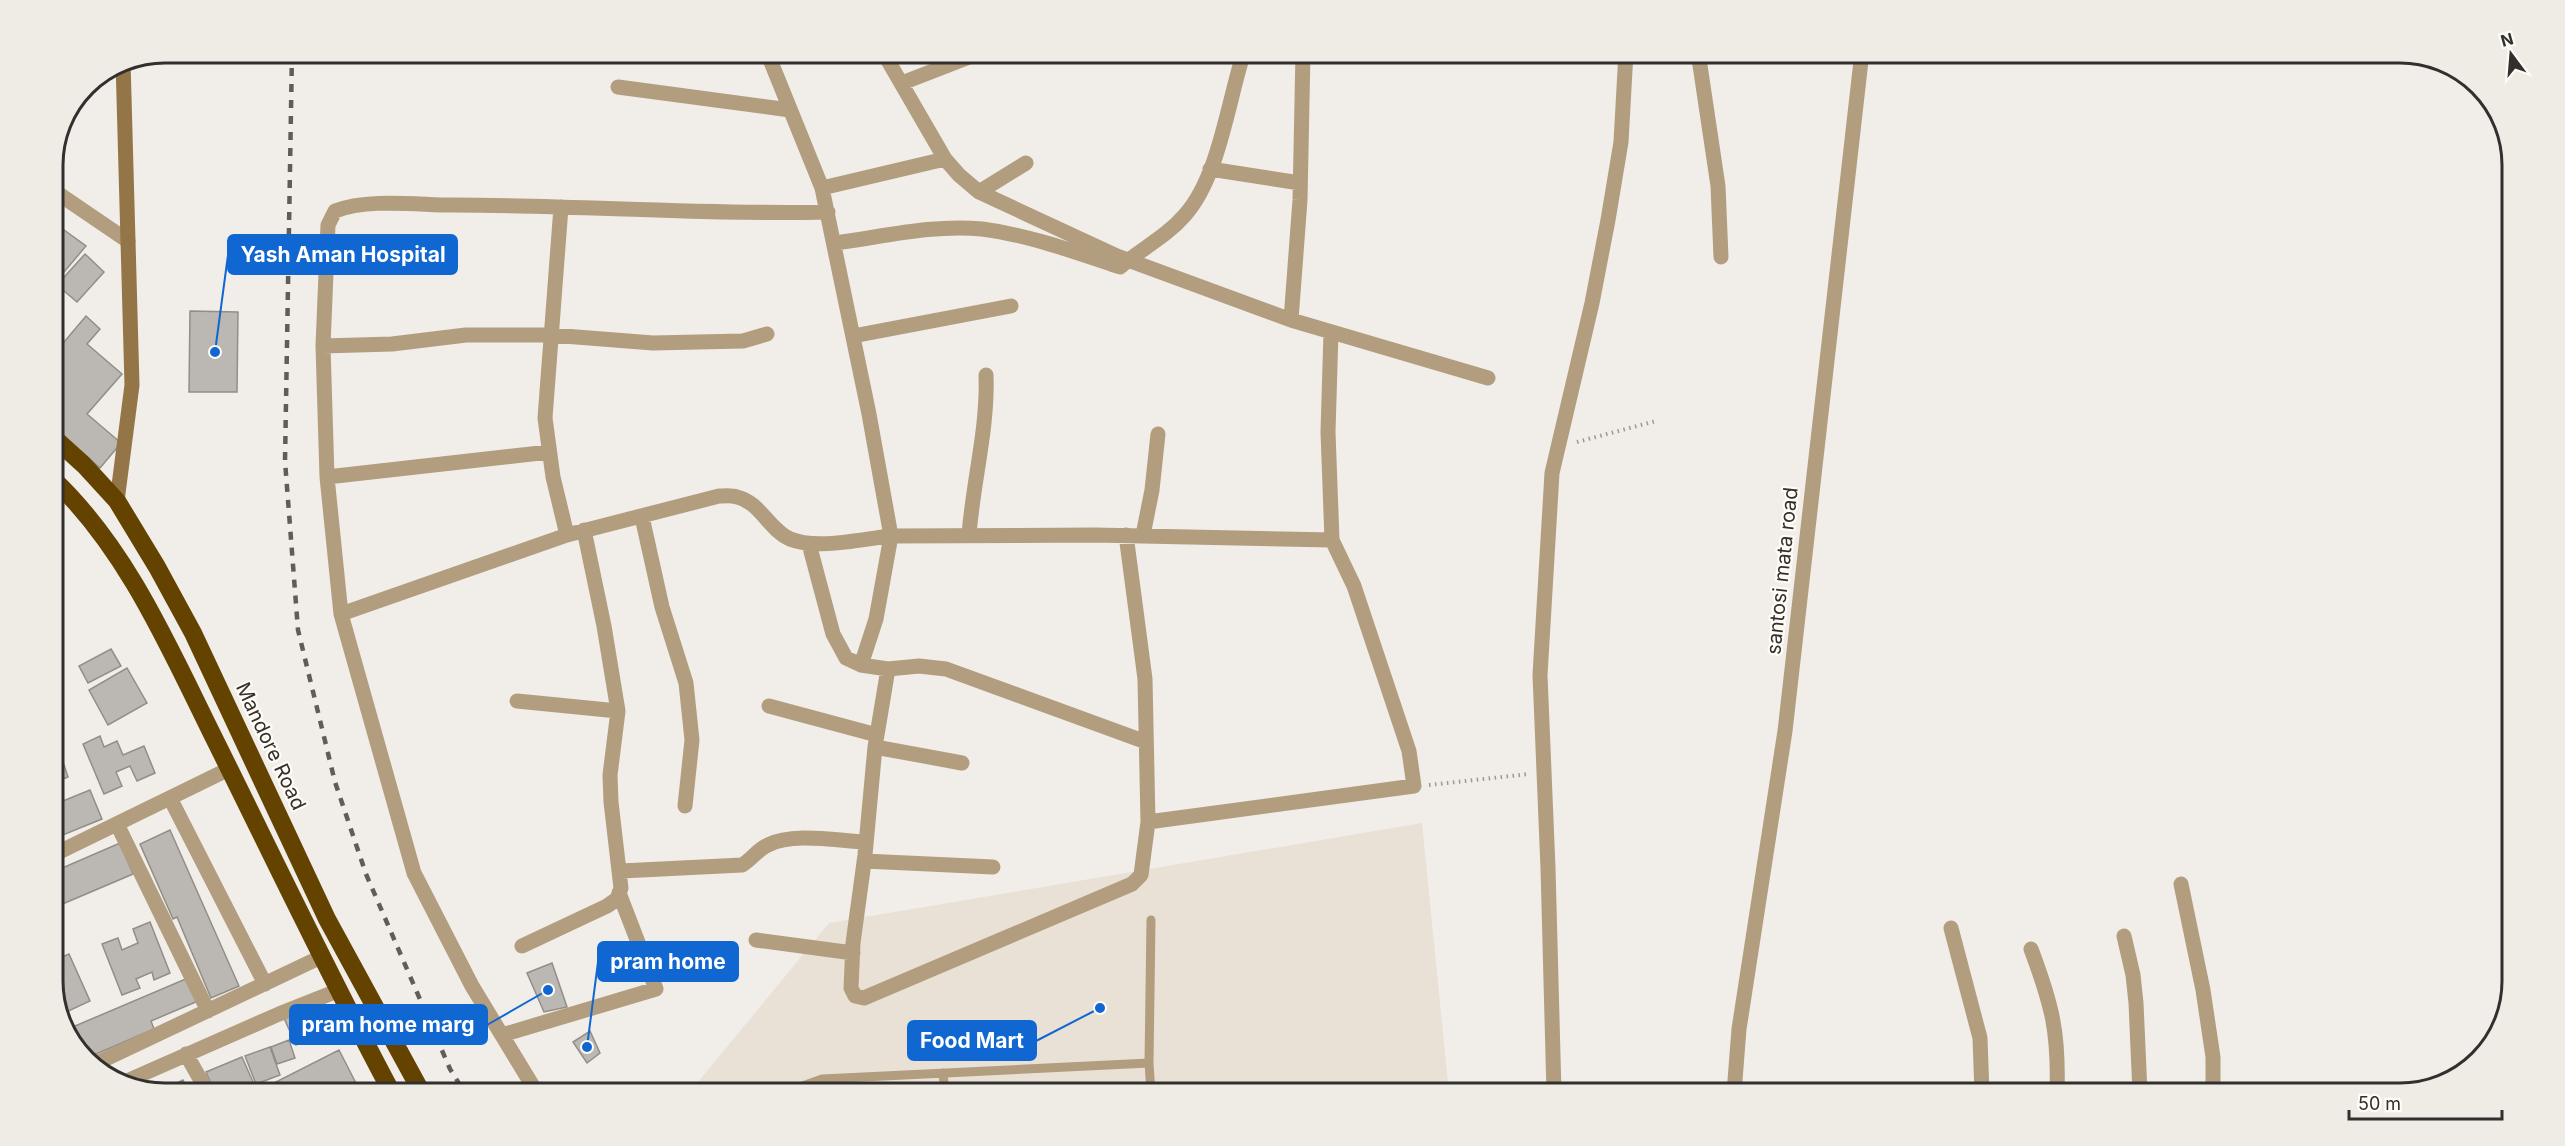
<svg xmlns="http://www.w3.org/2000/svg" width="2565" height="1146" font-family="Inter,sans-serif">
<rect width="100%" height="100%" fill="#f1ede8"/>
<!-- built -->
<path fill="#eae1d6" d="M 1422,823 L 1449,1093 L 689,1093 L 829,923 Z"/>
<!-- building -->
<path fill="#bbb7b2" stroke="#918e88" stroke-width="1.5" d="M 53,222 L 86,246 L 53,285 Z
M 85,254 L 104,272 L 77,302 L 57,285 Z
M 190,311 L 238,312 L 237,392 L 189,392 Z
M 86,316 L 100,329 L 87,344 L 122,374 L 87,414 L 121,443 L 100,468 L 53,428 L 53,355 Z
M 111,649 L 121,666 L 88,683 L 79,666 Z
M 127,668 L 147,703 L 108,725 L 89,690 Z
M 53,731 L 68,777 L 53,783 Z
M 100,736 L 104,747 L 117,741 L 123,755 L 144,746 L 155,773 L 137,781 L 130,766 L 116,772 L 122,786 L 104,794 L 83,744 Z
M 90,790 L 102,819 L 53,839 L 53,805 Z
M 170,830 L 239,986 L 211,998 L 177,917 L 173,919 L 140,844 Z
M 120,843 L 133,874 L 53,908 L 53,872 Z
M 150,922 L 170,973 L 154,980 L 152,972 L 136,979 L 140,988 L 122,995 L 102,944 L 118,938 L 122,950 L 138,943 L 133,929 Z
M 69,954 L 90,1001 L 62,1014 L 53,989 L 53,979 L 57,978 L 53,969 L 53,961 Z
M 552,963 L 567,1007 L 544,1012 L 527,973 Z
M 188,978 L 198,1001 L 151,1021 L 154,1029 L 87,1058 L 76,1049 L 68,1029 Z
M 322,1000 L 335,1027 L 296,1045 L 284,1018 Z
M 590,1031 L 600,1053 L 587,1063 L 573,1042 Z
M 289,1040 L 295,1058 L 277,1064 L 271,1047 Z
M 270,1047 L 280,1075 L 256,1084 L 245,1056 Z
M 339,1050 L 361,1093 L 254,1093 Z
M 242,1057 L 254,1084 L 231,1093 L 215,1093 L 206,1072 Z
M 183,1080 L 188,1091 L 184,1093 L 158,1092 Z"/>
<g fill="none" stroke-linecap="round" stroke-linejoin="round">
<!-- path -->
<path stroke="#9b9995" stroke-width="4" stroke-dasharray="1.5 4.5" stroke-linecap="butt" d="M 1577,442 L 1656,421
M 1429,785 L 1529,774"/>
<!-- lane -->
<path stroke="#b29d7f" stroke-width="9" d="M 1151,920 L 1149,1063 L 1151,1093
M 943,1073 L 945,1093
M 792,1093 L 797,1088 L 822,1079 L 1149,1063"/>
<!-- street -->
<path stroke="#b29d7f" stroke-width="15" d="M 767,52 L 822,188 L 869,414 L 891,536 L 1095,535 L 1332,540 L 1328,432 L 1331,332
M 883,52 L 945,159 L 959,175 L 979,192 L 1117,256 L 1291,320 L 1488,378
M 1698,52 L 1718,186 L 1721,257
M 902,83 L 982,52
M 618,87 L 790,110
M 1210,169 L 1300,183
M 822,188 L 945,159
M 53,190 L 128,241
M 979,192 L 1026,163
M 561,207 L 545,418 L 553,477 L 567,535
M 835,243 C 882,237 933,224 982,229 C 1029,235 1075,252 1120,267 C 1141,249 1166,237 1185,215 C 1219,177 1228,101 1244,52
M 1291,320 L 1300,200 L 1303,52
M 853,336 L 1011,306
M 323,346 L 392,344 L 466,335 L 551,335 L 653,343 L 743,341 L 767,334
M 327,477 L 549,452
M 642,517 L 662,607 L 686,683 L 692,740 L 685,806
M 969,535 C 973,481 988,429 986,375
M 1126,535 L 1145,679 L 1148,822 L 1414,786 L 1409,751 L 1354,586 L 1332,540
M 1143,535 L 1152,490 L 1158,434
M 809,544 L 833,634 L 846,658 L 861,665 L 888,669 L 919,666 L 946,669 L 1146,742
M 341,614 L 327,477 L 323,346 L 328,225 L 335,211 C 368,198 419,205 453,205 C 578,205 703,215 828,212
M 888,669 L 875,747 L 865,855 L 853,943 L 851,988 L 855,996 L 864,998 L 1132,884 L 1141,875 L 1148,822
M 517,701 L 618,711
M 769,706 L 877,735
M 875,747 L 962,763
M 170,798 L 265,984
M 117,824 L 208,1011
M 53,855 L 229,769
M 864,861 L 993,867
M 621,871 L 742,865 C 752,859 757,850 768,845 C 793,832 838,841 866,842
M 2181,884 L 2203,990 L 2213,1057 L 2213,1093
M 1951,928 L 1980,1038 L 1982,1093
M 2124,936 L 2133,975 L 2136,1003 L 2140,1093
M 756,940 L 853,953
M 522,946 L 607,906 L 617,899 L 621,888 L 611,802 L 610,775 L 618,711 L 604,626 L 584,530
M 2031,949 C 2052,1005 2059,1032 2057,1093
M 502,1035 L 656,989 L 619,893
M 186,1054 L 208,1093
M 95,1064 L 321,957
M 120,1084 L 279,1014 L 337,991
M 537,1093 L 472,986 L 414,873 L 341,614 L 567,535 L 719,496 C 724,496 732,495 737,497 C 760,502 769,530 790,539 C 817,550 862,539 891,536 L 876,619 L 861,665
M 1554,1093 L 1548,868 L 1540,675 L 1552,473 L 1592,303 L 1608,220 L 1621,142 L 1626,52
M 1734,1093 L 1739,1029 L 1785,731 L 1862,52"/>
<!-- secondary -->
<path stroke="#937547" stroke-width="15" d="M 117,501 L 132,385 L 123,61"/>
<!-- highway -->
<path stroke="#644300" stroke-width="18" d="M 53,437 L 84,465 L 117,501 L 157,567 L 193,633 L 327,919 L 422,1093
M 53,479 C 129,551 171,652 217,744 C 275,861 331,979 392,1093"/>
<!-- rail -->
<path stroke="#5f5d5a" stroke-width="4.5" stroke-dasharray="8 8" stroke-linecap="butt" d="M 292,52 L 285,461 L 298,630 L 335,782 L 366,874 L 450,1069 L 465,1093"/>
</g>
<g text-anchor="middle" stroke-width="4.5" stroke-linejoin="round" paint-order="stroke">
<!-- street labels -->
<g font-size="20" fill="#31302e" stroke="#fffbf5">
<text transform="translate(1782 571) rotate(-84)" y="7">santosi mata road</text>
<text transform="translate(271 746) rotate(65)" y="7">Mandore Road</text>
</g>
</g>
<!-- crop -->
<path d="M0 0H2565V1146H0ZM165 63H2400A102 102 0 0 1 2502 165V981A102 102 0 0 1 2400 1083H165A102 102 0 0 1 63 981V165A102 102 0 0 1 165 63Z" fill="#efebe5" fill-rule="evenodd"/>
<path fill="none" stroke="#31302e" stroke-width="3" d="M165 63H2400A102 102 0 0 1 2502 165V981A102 102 0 0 1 2400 1083H165A102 102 0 0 1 63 981V165A102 102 0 0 1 165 63Z"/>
<!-- callouts -->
<path fill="none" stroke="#1067d1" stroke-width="2" d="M215 352L228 255M587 1047L598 962M548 990L487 1025M1100 1008L1036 1041"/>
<g fill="#1067d1" stroke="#fffbf5" stroke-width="2">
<circle cx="215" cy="352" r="6"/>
<circle cx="587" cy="1047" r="6"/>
<circle cx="548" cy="990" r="6"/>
<circle cx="1100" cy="1008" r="6"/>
</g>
<g fill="#1067d1" stroke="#1067d1" stroke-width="2">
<rect x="228" y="235" width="229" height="39" rx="6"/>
<rect x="598" y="942" width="140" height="39" rx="6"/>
<rect x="290" y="1005" width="197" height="39" rx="6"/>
<rect x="908" y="1021" width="128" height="39" rx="6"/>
</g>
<g font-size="21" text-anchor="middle" font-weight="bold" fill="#fff">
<text x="343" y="262">Yash Aman Hospital</text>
<text x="668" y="969">pram home</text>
<text x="388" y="1032">pram home marg</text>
<text x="972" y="1048">Food Mart</text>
</g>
<!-- north arrow -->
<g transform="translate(2511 54) rotate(344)" stroke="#fffbf5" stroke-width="4.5" paint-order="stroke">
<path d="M0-4.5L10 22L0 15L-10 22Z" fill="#31302e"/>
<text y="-9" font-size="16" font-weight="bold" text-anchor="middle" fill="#31302e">N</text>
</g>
<!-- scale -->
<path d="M2349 1110v9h153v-9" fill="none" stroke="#31302e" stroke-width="3"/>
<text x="2358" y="1110" font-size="18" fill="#31302e" stroke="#fffbf5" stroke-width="4.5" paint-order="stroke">50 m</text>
</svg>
